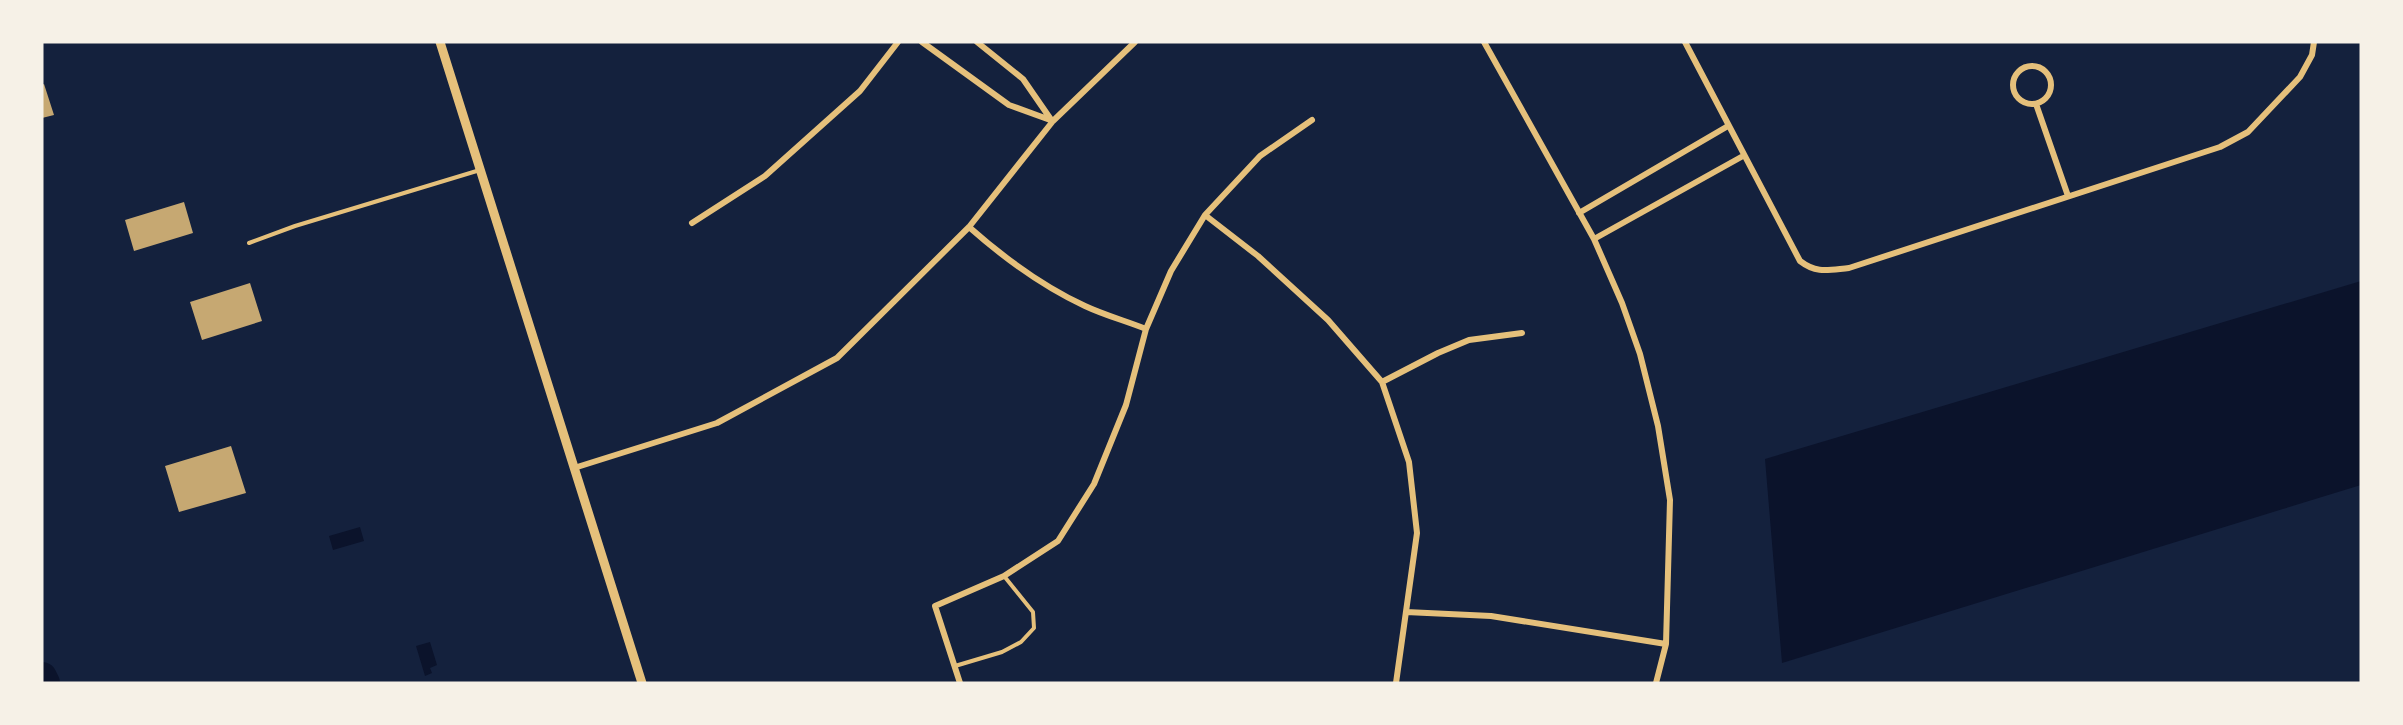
<svg xmlns="http://www.w3.org/2000/svg" width="2403" height="725" font-family="'Source Serif 4',serif">
<rect width="100%" height="100%" fill="#14213d"/>
<!-- water -->
<path fill="#0b132b" d="M 2361,281 L 2361,485 L 1782,663 L 1765,459 Z
M 360,527 L 364,541 L 333,550 L 329,536 Z
M 430,642 L 437,665 L 430,668 L 432,673 L 425,676 L 416,646 Z"/>
<g fill="none" stroke-linecap="round" stroke-linejoin="round">
<!-- river -->
<path stroke="#0b132b" stroke-width="30" d="M 42,677 L 45,683"/>
</g>
<!-- building -->
<path fill="#c6a872" d="M 44,84 L 54,115 L 42,118 L 42,85 Z
M 184,202 L 193,233 L 134,251 L 125,220 Z
M 250,283 L 262,321 L 202,340 L 190,302 Z
M 231,446 L 246,493 L 179,512 L 165,466 Z"/>
<g fill="none" stroke-linecap="round" stroke-linejoin="round">
<!-- service -->
<path stroke="#e5c07b" stroke-width="4" d="M 249,243 L 295,226 L 480,170
M 955,666 L 1002,652 L 1021,642 L 1034,628 L 1033,612 L 1004,576"/>
<!-- minor -->
<path stroke="#e5c07b" stroke-width="6" d="M 922,42 L 1009,105 L 1053,121
M 977,42 L 1023,79 L 1052,121
M 1484,42 L 1594,239 L 1622,303 L 1640,354 L 1658,426 L 1670,500 L 1666,644 L 1656,683
M 1685,42 L 1800,261 C 1817,274 1828,270 1849,268 L 2220,147 L 2248,132 L 2300,77 L 2312,55 L 2314,42
M2013 85a19 19 0 1 1 38 0a19 19 0 1 1-38 0Z
M 2036,104 L 2068,196
M 1579,213 L 1728,126
M 1205,215 L 1258,256 L 1328,320 L 1382,382 L 1409,462 L 1417,533 L 1396,683
M 692,223 L 765,176 L 860,91 L 898,42
M 969,227 C 1004,258 1042,286 1085,306 C 1104,315 1126,321 1146,329
M 1594,239 L 1743,156
M 1382,382 L 1438,353 L 1469,340 L 1522,333
M 574,468 L 717,423 L 837,358 L 969,227 L 1053,121 L 1135,42
M 1406,612 L 1491,616 L 1666,644
M 960,683 L 935,606 L 1004,576 L 1058,541 L 1094,484 L 1126,405 L 1146,329 L 1171,271 L 1205,215 L 1260,156 L 1312,120"/>
<!-- tertiary -->
<path stroke="#e5c07b" stroke-width="9" d="M 440,42 L 642,683"/>
</g>
<!-- border -->
<rect width="2403" height="725" fill="none" stroke="#f6f1e7" stroke-width="87"/>
</svg>
